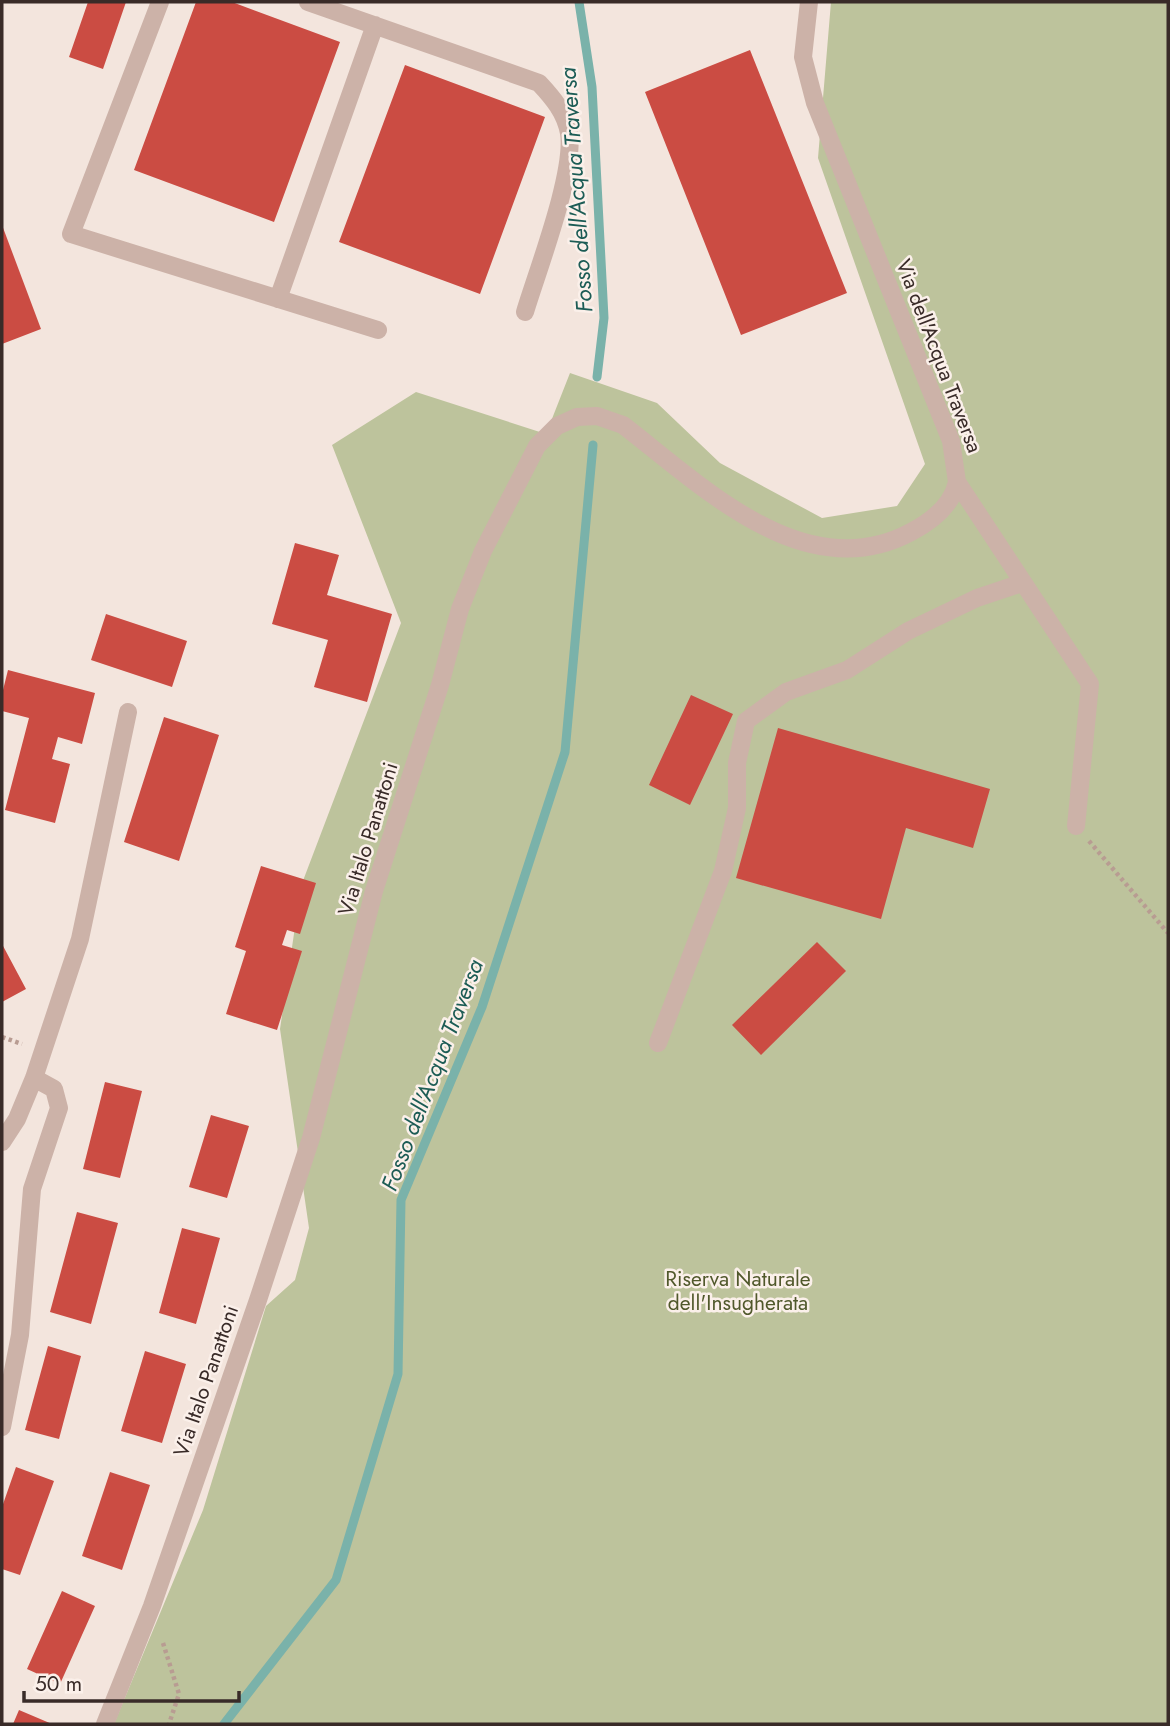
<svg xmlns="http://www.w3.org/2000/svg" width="1170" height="1726" font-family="Jost,sans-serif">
<rect width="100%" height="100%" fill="#f3e5dd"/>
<!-- green -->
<path fill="#bdc39c" d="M 831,2 L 1168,2 L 1168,1724 L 114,1724 L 203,1510 L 266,1306 L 295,1280 L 309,1228 L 280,1029 L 301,886 L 401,623 L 332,445 L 416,392 L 546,434 L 570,373 L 657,403 L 720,463 L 822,518 L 897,506 L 925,464 L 818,158 Z"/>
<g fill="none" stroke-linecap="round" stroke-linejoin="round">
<!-- stream -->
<path stroke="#7ab2aa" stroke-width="9" d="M 579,2 L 592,87 L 604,318 L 597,377
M 224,1724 L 336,1580 L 398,1374 L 401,1200 L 482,1007 L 565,752 L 593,445"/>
</g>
<!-- building -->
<path fill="#cb4c43" d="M 88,2 L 126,2 L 103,69 L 69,57 Z
M 196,2 L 232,2 L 340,42 L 274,222 L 134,170 Z
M 750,50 L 847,293 L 741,335 L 645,92 Z
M 405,65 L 545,117 L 480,294 L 339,242 Z
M 2,225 L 41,329 L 2,344 Z
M 295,543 L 339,555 L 327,595 L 392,614 L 367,702 L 314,687 L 328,640 L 272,624 Z
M 106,614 L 187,641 L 172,687 L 91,660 Z
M 8,670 L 95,693 L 82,744 L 58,737 L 52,759 L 70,764 L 55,823 L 5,810 L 29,718 L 2,711 L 2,694 Z
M 691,695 L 733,714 L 690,805 L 649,785 Z
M 164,717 L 219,735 L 179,861 L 124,842 Z
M 778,728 L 990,789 L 973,848 L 906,828 L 881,919 L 736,878 Z
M 261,866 L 316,883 L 300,934 L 287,930 L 282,945 L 302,951 L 277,1030 L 226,1014 L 246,951 L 235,947 Z
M 817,942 L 846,971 L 761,1055 L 732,1025 Z
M 2,944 L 26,989 L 2,1002 Z
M 105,1082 L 142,1091 L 120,1178 L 83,1169 Z
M 211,1115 L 249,1126 L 227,1198 L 189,1187 Z
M 77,1212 L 118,1223 L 91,1324 L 50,1312 Z
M 182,1228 L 220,1238 L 196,1324 L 159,1313 Z
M 48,1346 L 81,1356 L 59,1439 L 25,1430 Z
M 145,1351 L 186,1364 L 162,1443 L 121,1431 Z
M 16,1467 L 54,1481 L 20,1575 L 2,1569 L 2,1507 Z
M 110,1472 L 150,1485 L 122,1570 L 82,1556 Z
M 62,1591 L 95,1606 L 60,1684 L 27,1669 Z
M 19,1710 L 52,1724 L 13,1724 Z"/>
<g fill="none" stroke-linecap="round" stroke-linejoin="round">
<!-- path -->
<path stroke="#b89c92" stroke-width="4.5" stroke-dasharray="3.5 3.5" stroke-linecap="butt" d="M 1089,841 L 1168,933
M 2,1037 L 22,1044
M 163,1643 L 179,1694 L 169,1724"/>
<!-- minor -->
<path stroke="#ccb2a8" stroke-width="18" d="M 160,2 L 71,234 L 378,330
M 308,2 L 539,83 C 553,98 565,112 569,133 C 575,173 538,269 525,312
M 809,2 L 803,57 L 815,103 L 951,441 L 957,482 L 1090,684 L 1076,826
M 278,299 L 375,25
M 658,1043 L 723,871 L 737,808 L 737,763 L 746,721 L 786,692 L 847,670 L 908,631 L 977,598 L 1022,583
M 2,1142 L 17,1119 L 34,1078 L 80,939 L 128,712
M 2,1427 L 20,1335 L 32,1189 L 59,1108 L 54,1089 L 34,1078
M 105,1724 L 152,1606 L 258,1300 L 311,1138 L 374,891 L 440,685 L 460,609 L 483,551 L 537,446 L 557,426 L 577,417 L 597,416 L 623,425 C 701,485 805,589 911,532 C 932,521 952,506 957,482"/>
</g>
<g text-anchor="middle" stroke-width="5" stroke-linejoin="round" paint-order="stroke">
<!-- street labels -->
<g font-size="21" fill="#392b28" stroke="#fbf0ea">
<text transform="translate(939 356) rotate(69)" y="7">Via dell'Acqua Traversa</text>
<text transform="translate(368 839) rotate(-73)" y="7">Via Italo Panattoni</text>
<text transform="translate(206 1381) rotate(-71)" y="7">Via Italo Panattoni</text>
</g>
<!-- park labels -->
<g font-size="21" fill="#50582b" stroke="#fbf0ea">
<text x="738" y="1286">Riserva Naturale<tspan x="738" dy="24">dell'Insugherata</tspan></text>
</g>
<!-- water labels -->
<g font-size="23" font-style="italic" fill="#1c5c55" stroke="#fbf0ea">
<text transform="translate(576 190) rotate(-94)" y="8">Fosso dell'Acqua Traversa</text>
<text transform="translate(432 1075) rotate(-69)" y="8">Fosso dell'Acqua Traversa</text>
</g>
</g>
<!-- border -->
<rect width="1170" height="1726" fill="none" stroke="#392b28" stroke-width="7"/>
<!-- scale -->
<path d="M24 1691v10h215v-10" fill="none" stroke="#392b28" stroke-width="3.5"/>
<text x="35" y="1691" font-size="21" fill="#392b28" stroke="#fbf0ea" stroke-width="5" paint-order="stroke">50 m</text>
</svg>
